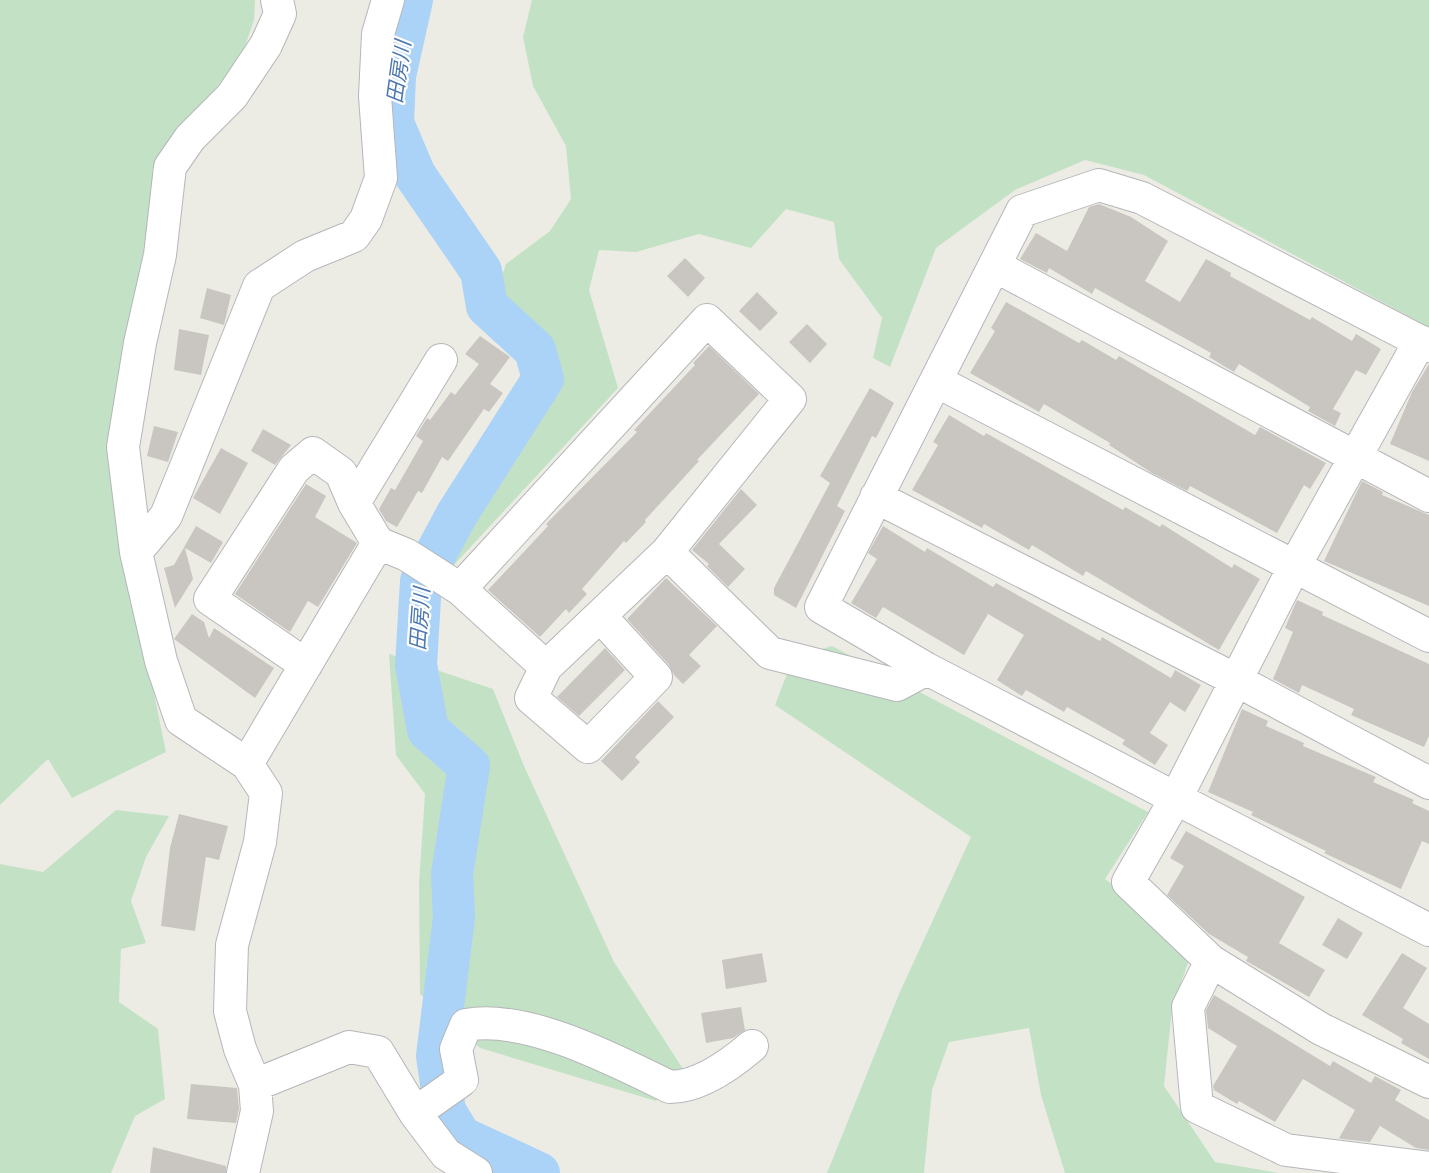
<svg xmlns="http://www.w3.org/2000/svg" width="1429" height="1173" font-family="Raleway,'Noto Sans JP',sans-serif">
<rect width="100%" height="100%" fill="#edece4"/>
<!-- green -->
<path fill="#c3e2c5" d="M 0,0 L 255,0 L 254,20 L 241,58 L 170,143 L 152,170 L 155,232 L 120,528 L 166,752 L 72,798 L 48,759 L 0,805 Z
M 532,0 L 1429,0 L 1429,327 L 1144,175 L 1085,160 L 1015,190 L 936,248 L 890,367 L 873,358 L 882,318 L 839,259 L 834,222 L 786,209 L 751,248 L 699,234 L 636,252 L 599,250 L 589,290 L 618,388 L 453,566 L 433,531 L 545,382 L 551,351 L 497,290 L 506,264 L 550,231 L 571,199 L 566,146 L 533,86 L 523,37 Z
M 832,646 L 1148,812 L 1105,879 L 1194,945 L 1172,1009 L 1164,1086 L 1215,1162 L 1279,1173 L 1065,1173 L 1041,1095 L 1029,1028 L 949,1042 L 932,1090 L 924,1173 L 827,1173 L 899,994 L 971,837 L 775,705 L 793,658 Z
M 389,654 L 493,689 L 524,766 L 614,962 L 683,1069 L 656,1101 L 480,1048 L 420,994 L 419,884 L 425,794 L 396,755 Z
M 116,810 L 169,816 L 146,857 L 131,901 L 146,943 L 121,949 L 119,1002 L 158,1029 L 165,1099 L 135,1116 L 111,1173 L 0,1173 L 0,864 L 43,872 Z"/>
<g fill="none" stroke-linecap="round" stroke-linejoin="round">
<!-- river -->
<path stroke="#abd2f7" stroke-width="42" d="M 412,0 L 395,76 L 393,123 L 415,175 L 481,271 L 487,306 L 535,350 L 543,379 L 457,514 L 421,581 L 416,665 L 428,730 L 469,766 L 452,874 L 454,917 L 437,1056 L 445,1111 L 461,1137 L 539,1173"/>
</g>
<!-- building -->
<path fill="#c9c6c1" d="M 1099,204 L 1131,217 L 1168,241 L 1145,281 L 1180,302 L 1206,259 L 1231,273 L 1230,276 L 1310,320 L 1312,317 L 1352,341 L 1356,334 L 1381,349 L 1366,375 L 1356,370 L 1333,409 L 1341,413 L 1335,426 L 1308,411 L 1310,407 L 1239,364 L 1234,372 L 1209,357 L 1211,353 L 1095,288 L 1092,294 L 1049,268 L 1047,273 L 1020,259 L 1036,233 L 1067,251 L 1089,207 Z
M 685,258 L 705,278 L 688,297 L 667,276 Z
M 207,288 L 231,295 L 224,325 L 200,318 Z
M 757,292 L 778,313 L 760,331 L 739,311 Z
M 1006,302 L 1079,343 L 1082,340 L 1116,360 L 1119,356 L 1255,435 L 1260,427 L 1326,463 L 1310,489 L 1304,485 L 1277,533 L 1190,486 L 1187,491 L 1152,473 L 1109,445 L 1110,443 L 1044,404 L 1039,412 L 970,373 L 995,331 L 991,328 Z
M 807,324 L 827,344 L 810,363 L 789,342 Z
M 179,329 L 209,335 L 201,375 L 174,370 Z
M 480,336 L 510,357 L 490,384 L 503,393 L 489,412 L 484,409 L 448,461 L 442,457 L 422,493 L 418,491 L 397,527 L 386,521 L 379,509 L 391,488 L 395,490 L 423,441 L 416,436 L 427,418 L 430,420 L 451,392 L 455,395 L 479,364 L 465,354 Z
M 709,346 L 759,394 L 697,460 L 699,461 L 645,520 L 646,522 L 626,543 L 624,541 L 582,589 L 587,594 L 569,613 L 566,609 L 540,637 L 488,590 L 548,526 L 546,524 L 637,432 L 634,430 L 695,365 L 693,363 Z
M 1429,364 L 1429,461 L 1390,444 L 1412,392 Z
M 870,388 L 894,403 L 876,438 L 872,436 L 837,506 L 845,511 L 796,608 L 774,595 L 774,588 L 830,483 L 820,476 Z
M 949,415 L 984,436 L 986,433 L 1123,510 L 1125,507 L 1160,527 L 1162,524 L 1232,568 L 1234,564 L 1260,579 L 1219,650 L 1086,571 L 1083,576 L 1032,545 L 1029,550 L 984,524 L 982,528 L 912,490 L 938,445 L 933,442 Z
M 154,426 L 178,432 L 168,462 L 147,456 Z
M 263,429 L 291,445 L 275,465 L 251,451 Z
M 221,448 L 248,463 L 220,514 L 193,498 Z
M 1362,481 L 1383,492 L 1382,495 L 1429,515 L 1429,606 L 1324,561 Z
M 306,484 L 326,496 L 315,517 L 357,543 L 318,607 L 308,601 L 290,632 L 235,594 Z
M 741,489 L 757,505 L 719,544 L 745,569 L 728,587 L 707,566 L 709,564 L 692,550 Z
M 196,526 L 223,542 L 211,563 L 185,548 L 193,579 L 175,608 L 164,568 L 174,565 Z
M 883,526 L 925,552 L 927,548 L 993,587 L 996,583 L 1100,641 L 1102,637 L 1171,678 L 1175,670 L 1201,685 L 1185,712 L 1170,702 L 1150,733 L 1168,745 L 1155,765 L 1122,744 L 1125,740 L 1067,707 L 1064,712 L 1026,690 L 1022,696 L 997,680 L 1024,635 L 988,614 L 964,655 L 883,607 L 876,618 L 851,603 L 877,559 L 868,553 Z
M 666,578 L 717,626 L 689,655 L 701,666 L 683,684 L 674,675 L 669,665 L 627,619 Z
M 1297,600 L 1323,612 L 1322,615 L 1429,664 L 1429,736 L 1424,747 L 1351,715 L 1354,709 L 1302,685 L 1299,693 L 1273,679 L 1293,632 L 1285,628 Z
M 192,614 L 204,622 L 209,638 L 214,628 L 274,668 L 255,698 L 174,639 Z
M 605,648 L 625,670 L 579,716 L 557,697 Z
M 658,701 L 674,717 L 635,757 L 640,762 L 622,781 L 601,761 Z
M 1242,709 L 1268,721 L 1266,726 L 1304,743 L 1303,746 L 1376,777 L 1373,782 L 1414,800 L 1412,803 L 1429,811 L 1429,844 L 1422,841 L 1401,889 L 1324,853 L 1326,851 L 1251,815 L 1253,812 L 1208,792 Z
M 179,814 L 228,826 L 219,860 L 206,857 L 195,931 L 161,926 L 170,848 Z
M 1186,831 L 1305,897 L 1279,943 L 1325,970 L 1309,997 L 1246,961 L 1248,957 L 1209,934 L 1167,895 L 1184,866 L 1170,858 Z
M 1338,918 L 1363,933 L 1347,959 L 1322,945 Z
M 762,953 L 767,982 L 726,989 L 722,960 Z
M 1402,953 L 1427,968 L 1403,1008 L 1429,1024 L 1429,1059 L 1401,1043 L 1403,1039 L 1362,1015 Z
M 1214,995 L 1330,1066 L 1333,1061 L 1371,1083 L 1375,1076 L 1401,1090 L 1395,1100 L 1429,1120 L 1429,1150 L 1416,1148 L 1380,1126 L 1370,1142 L 1342,1139 L 1339,1138 L 1355,1110 L 1303,1079 L 1275,1122 L 1239,1101 L 1237,1104 L 1214,1090 L 1213,1086 L 1237,1046 L 1208,1028 L 1206,1010 Z
M 741,1007 L 745,1030 L 733,1038 L 706,1043 L 701,1013 Z
M 191,1084 L 237,1088 L 239,1109 L 236,1123 L 187,1119 Z
M 153,1147 L 226,1166 L 226,1173 L 150,1173 Z"/>
<g fill="none" stroke-linecap="round" stroke-linejoin="round">
<!-- minor casing -->
<g stroke="#b5b6ba" stroke-width="34">
<path id="minor" d="M 995,266 L 1429,496
M 1420,341 L 1294,567 L 1176,798 L 1128,882 L 1211,961 L 1188,1007 L 1197,1107 L 1286,1150 L 1429,1168
M 1429,346 L 1142,198 L 1099,185 L 1022,211 L 821,607 L 927,669 L 1429,930
M 441,360 L 354,503 L 378,543 L 407,555 L 460,589 L 546,667 L 667,552 L 790,399 L 707,320 L 460,589
M 936,381 L 1429,636
M 876,497 L 1236,680 L 1429,783
M 136,552 L 166,516 L 259,286 L 305,256 L 354,236 L 366,219 L 381,178 L 375,96 L 378,34 L 388,0
M 667,552 L 770,653 L 897,685 L 927,669
M 306,665 L 210,599 L 294,469 L 313,453 L 341,473 L 354,503
M 546,667 L 531,698 L 588,747 L 656,677 L 600,616
M 247,764 L 378,543
M 1211,961 L 1321,1029 L 1429,1082
M 255,1085 L 349,1047 L 378,1052 L 415,1113 L 446,1154 L 476,1173
M 415,1113 L 462,1080 L 456,1049 L 466,1025 C 528,1014 614,1060 670,1087 C 699,1087 731,1064 752,1046
M 243,1173 L 257,1111 L 255,1085 L 240,1049 L 230,1011 L 232,945 L 260,842 L 266,793 L 247,764 L 181,720 L 161,661 L 136,552 L 123,447 L 140,343 L 160,255 L 170,167 L 190,138 L 232,96 L 266,45 L 280,14 L 277,0"/>
</g>
<!-- minor -->
<use href="#minor" stroke="#fff" stroke-width="32"/>
</g>
<g text-anchor="middle" stroke-width="4.5" stroke-linejoin="round" paint-order="stroke">
<!-- water labels -->
<g font-size="21" font-style="italic" fill="#4d78b0" stroke="#fff">
<text transform="translate(399 72) rotate(-82)" y="7">田房川</text>
<text transform="translate(420 619) rotate(-86)" y="7">田房川</text>
</g>
</g>
</svg>
